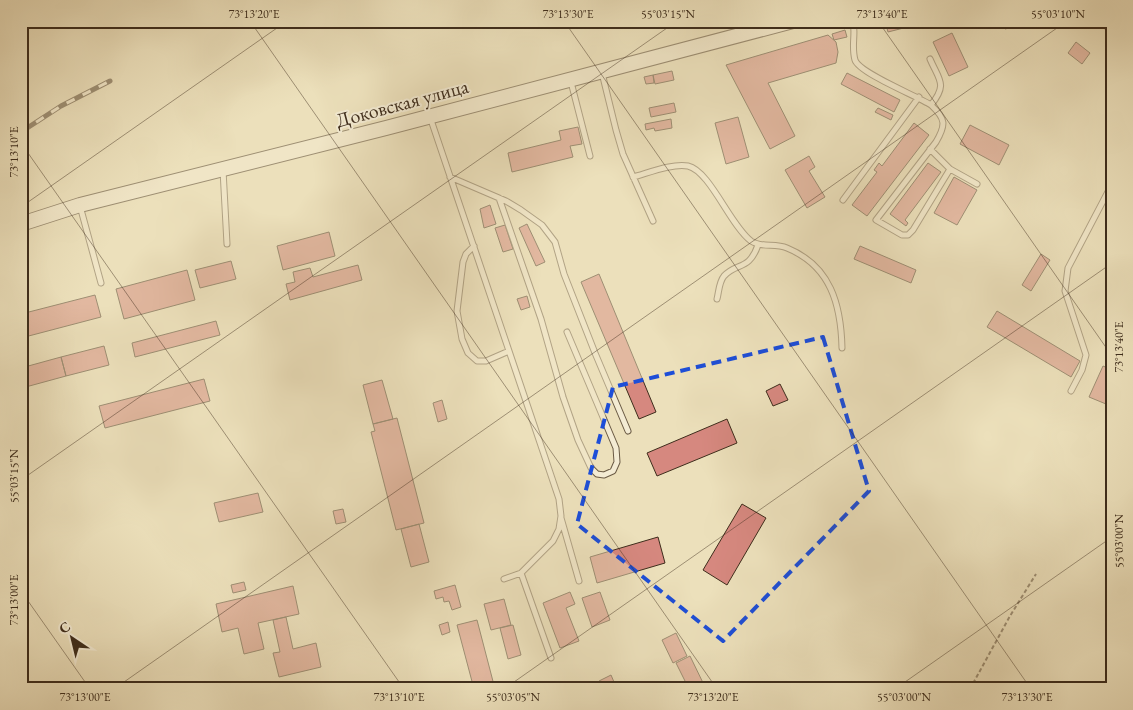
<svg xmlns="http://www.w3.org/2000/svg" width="1133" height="710" font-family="'EB Garamond',serif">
<rect width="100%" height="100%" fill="#ece0bb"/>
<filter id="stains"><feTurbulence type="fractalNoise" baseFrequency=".004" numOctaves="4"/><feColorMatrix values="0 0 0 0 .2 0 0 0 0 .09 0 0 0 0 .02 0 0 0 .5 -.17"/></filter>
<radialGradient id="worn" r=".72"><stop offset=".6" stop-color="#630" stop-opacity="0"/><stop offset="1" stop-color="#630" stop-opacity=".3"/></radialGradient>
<!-- building -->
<path fill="#d6887f" stroke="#3e2d1c" d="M 885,21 L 931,21 L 888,32 Z
M 1003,21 L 1036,21 L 1005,29 Z
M 845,30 L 847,37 L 834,40 L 832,34 Z
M 952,33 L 968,67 L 949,76 L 933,42 Z
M 828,35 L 836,42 L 838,52 L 836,63 L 768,83 L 795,136 L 770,149 L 726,65 Z
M 1076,42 L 1090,53 L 1082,64 L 1068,53 Z
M 672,71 L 674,80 L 655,84 L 653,75 Z
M 847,73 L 900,100 L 894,112 L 841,84 Z
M 653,75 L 654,83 L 646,84 L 644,77 Z
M 674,103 L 676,112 L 651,117 L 649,108 Z
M 878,108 L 893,115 L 891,120 L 875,112 Z
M 738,117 L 749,157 L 726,164 L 715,123 Z
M 671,119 L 672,128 L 655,131 L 654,128 L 646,130 L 645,124 Z
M 914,123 L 929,135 L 867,216 L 852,205 L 877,172 L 874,170 L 879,163 L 882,166 Z
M 970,125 L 1009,145 L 999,165 L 960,144 Z
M 578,127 L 582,144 L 570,146 L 573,157 L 512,172 L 508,153 L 561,140 L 559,131 Z
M 809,156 L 815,167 L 809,171 L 825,197 L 807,208 L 785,170 Z
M 928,163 L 941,172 L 905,220 L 908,223 L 906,226 L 890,214 Z
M 954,177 L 977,190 L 957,225 L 934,213 Z
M 490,205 L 496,224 L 484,228 L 480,209 Z
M 527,224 L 545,262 L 536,266 L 519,228 Z
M 505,225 L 513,249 L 503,252 L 495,228 Z
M 329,232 L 335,256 L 283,270 L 277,246 Z
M 860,246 L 916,270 L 911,283 L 854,259 Z
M 1041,254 L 1050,260 L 1031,291 L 1022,285 Z
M 231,261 L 236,279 L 200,288 L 195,270 Z
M 358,265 L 362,280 L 290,300 L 286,284 L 295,282 L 293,272 L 310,268 L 313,277 Z
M 187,270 L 195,300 L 124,319 L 116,289 Z
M 599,274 L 656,412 L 639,419 L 581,282 Z
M 95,295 L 101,317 L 21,338 L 21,314 Z
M 527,296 L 530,307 L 521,310 L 517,299 Z
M 997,311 L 1080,361 L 1071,377 L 987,327 Z
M 216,321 L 220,335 L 135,357 L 132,343 Z
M 104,346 L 109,365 L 66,376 L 61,357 Z
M 61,357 L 66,376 L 22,388 L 21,368 Z
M 1103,366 L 1112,370 L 1112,391 L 1106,404 L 1089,397 Z
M 204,379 L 210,401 L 105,428 L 99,406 Z
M 382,380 L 393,419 L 373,424 L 363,385 Z
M 780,384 L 788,400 L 773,406 L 766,391 Z
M 442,400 L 447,419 L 438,422 L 433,403 Z
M 397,418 L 424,523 L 396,530 L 371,432 L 375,431 L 373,424 Z
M 727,419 L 737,443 L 657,476 L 647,453 Z
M 258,493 L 263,512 L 219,522 L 214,503 Z
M 742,504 L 766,518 L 727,585 L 703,570 Z
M 343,509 L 346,522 L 336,524 L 333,511 Z
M 419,524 L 429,562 L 411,567 L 401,529 Z
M 658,537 L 665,563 L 597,583 L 590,557 Z
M 244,582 L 246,590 L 233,593 L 231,585 Z
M 455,585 L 461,607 L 452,610 L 449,601 L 444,602 L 443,597 L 436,599 L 434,591 Z
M 293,586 L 299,614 L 258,623 L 264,649 L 244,654 L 238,628 L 222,632 L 216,604 Z
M 570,592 L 575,604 L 566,608 L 579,641 L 560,648 L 543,603 Z
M 600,592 L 610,620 L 592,627 L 582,598 Z
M 504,599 L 511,625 L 491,630 L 484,604 Z
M 286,617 L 293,649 L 316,643 L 321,667 L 279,677 L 273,653 L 280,652 L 273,620 Z
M 477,620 L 495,689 L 474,689 L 457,625 Z
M 448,622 L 450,632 L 442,635 L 439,625 Z
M 513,625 L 521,655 L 508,659 L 500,628 Z
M 676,633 L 687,656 L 673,663 L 662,640 Z
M 690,656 L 706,689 L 689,689 L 676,663 Z
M 611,675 L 617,689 L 602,689 L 599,681 Z"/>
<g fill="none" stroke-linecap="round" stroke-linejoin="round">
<!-- lane casing -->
<g stroke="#6a5a44" stroke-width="7">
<path id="lane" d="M 853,21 C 856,34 851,46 855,60 C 859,73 917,96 931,105 C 946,119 946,125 936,142 L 876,220 L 902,235 L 908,235 L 913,230 L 950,169
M 1100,21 L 1112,31
M 930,59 C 939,80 948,84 931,105
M 602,73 L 616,130 L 623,154 L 653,221
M 571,82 L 590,156
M 430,117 L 559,499 L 561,516 L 559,529 L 553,541 L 521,573 L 504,579
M 930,149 L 950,169 L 977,184
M 223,170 L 227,244
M 450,177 L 506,201 L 521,210 L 542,225 L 555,242 L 564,274 L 595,353 L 628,431
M 633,177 C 648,173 673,163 688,166 C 710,171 730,225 751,241 C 761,248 775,243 787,248 C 831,266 841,305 842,348
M 499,198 L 541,319 L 563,397 L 578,440 L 591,468 L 597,474 L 604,475 L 613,471 L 617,462 L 616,448 L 567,332
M 843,200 L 919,97
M 80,206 L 101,283
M 474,246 L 466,254 L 463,262 L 457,311 L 462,339 L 468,353 L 477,361 L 486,361 L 509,351
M 717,299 C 719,291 719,282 724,276 C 737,262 749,271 758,245
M 1071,391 L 1082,370 L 1086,355 L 1065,291 L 1068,268 L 1112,184
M 561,518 L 579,581
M 521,573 L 551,658"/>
</g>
<!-- secondary casing -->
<g stroke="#3e2d1c" stroke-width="16">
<path id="secondary" d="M 21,224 L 80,205 L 386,128 L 793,21"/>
</g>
<!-- path -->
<path stroke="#3e2d1c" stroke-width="2" stroke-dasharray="4 2.5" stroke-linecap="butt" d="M 970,689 L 1010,616 L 1036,574"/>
<!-- lane -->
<use href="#lane" stroke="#f3ebd3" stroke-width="5"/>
<!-- secondary -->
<use href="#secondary" stroke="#f3ebd3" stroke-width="14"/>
<!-- rail casing -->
<g stroke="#3e2d1c" stroke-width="5">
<path id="rail" d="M 21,132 L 61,106 L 110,81"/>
</g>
<!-- rail -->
<use href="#rail" stroke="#f3ebd3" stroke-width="3" stroke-dasharray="9" stroke-linecap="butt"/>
</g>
<!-- marked area -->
<path d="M0 0H1133V710H0ZM 823,337 L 869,491 L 723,641 L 577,524 L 613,387 Z" fill="#ece0bb" fill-opacity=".55" fill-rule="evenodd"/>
<path fill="none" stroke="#1d4ed8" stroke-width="4" stroke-dasharray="10 6" stroke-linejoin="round" d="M 823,337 L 869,491 L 723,641 L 577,524 L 613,387 Z"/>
<!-- ticks -->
<path fill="none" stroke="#3e2d1c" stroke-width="1" stroke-opacity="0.45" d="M 250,21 L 717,689M 564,21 L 1031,689M 878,21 L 1112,356M 21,143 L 404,689M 21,207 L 287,21M 21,480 L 677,21M 21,591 L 90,689M 114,689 L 1067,21M 504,689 L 1112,263M 895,689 L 1112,537"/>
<g text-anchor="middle" stroke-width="4" stroke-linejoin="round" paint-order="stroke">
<!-- street labels -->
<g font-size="20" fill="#3e2d1c" stroke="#f3ebd3">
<text transform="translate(402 103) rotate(-15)" y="7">Доковская улица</text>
</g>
</g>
<!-- margin -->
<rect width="1133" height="710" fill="none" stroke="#ece0bb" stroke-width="55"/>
<!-- north arrow -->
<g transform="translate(72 638) rotate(325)" stroke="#f3ebd3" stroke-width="4" paint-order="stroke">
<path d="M0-4L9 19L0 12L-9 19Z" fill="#3e2d1c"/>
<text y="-8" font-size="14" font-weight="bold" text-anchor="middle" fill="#3e2d1c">С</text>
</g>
<rect x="28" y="28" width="1078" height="654" fill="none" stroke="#3e2d1c" stroke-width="2"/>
<g font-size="12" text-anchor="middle" fill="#3e2d1c">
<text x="254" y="18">73°13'20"E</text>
<text x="568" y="18">73°13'30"E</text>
<text x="668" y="18">55°03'15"N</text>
<text x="882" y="18">73°13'40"E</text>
<text x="1058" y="18">55°03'10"N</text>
<text transform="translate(14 152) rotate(-90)" y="4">73°13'10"E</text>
<text transform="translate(1119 347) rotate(-90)" y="4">73°13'40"E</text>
<text transform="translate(14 476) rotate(-90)" y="4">55°03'15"N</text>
<text transform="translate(1119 541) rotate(-90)" y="4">55°03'00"N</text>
<text transform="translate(14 600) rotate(-90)" y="4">73°13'00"E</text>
<text x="85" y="701">73°13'00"E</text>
<text x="399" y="701">73°13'10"E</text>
<text x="513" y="701">55°03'05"N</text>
<text x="713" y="701">73°13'20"E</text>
<text x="904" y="701">55°03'00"N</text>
<text x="1027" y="701">73°13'30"E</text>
</g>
<rect width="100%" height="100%" filter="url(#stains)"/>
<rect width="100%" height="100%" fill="url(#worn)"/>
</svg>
